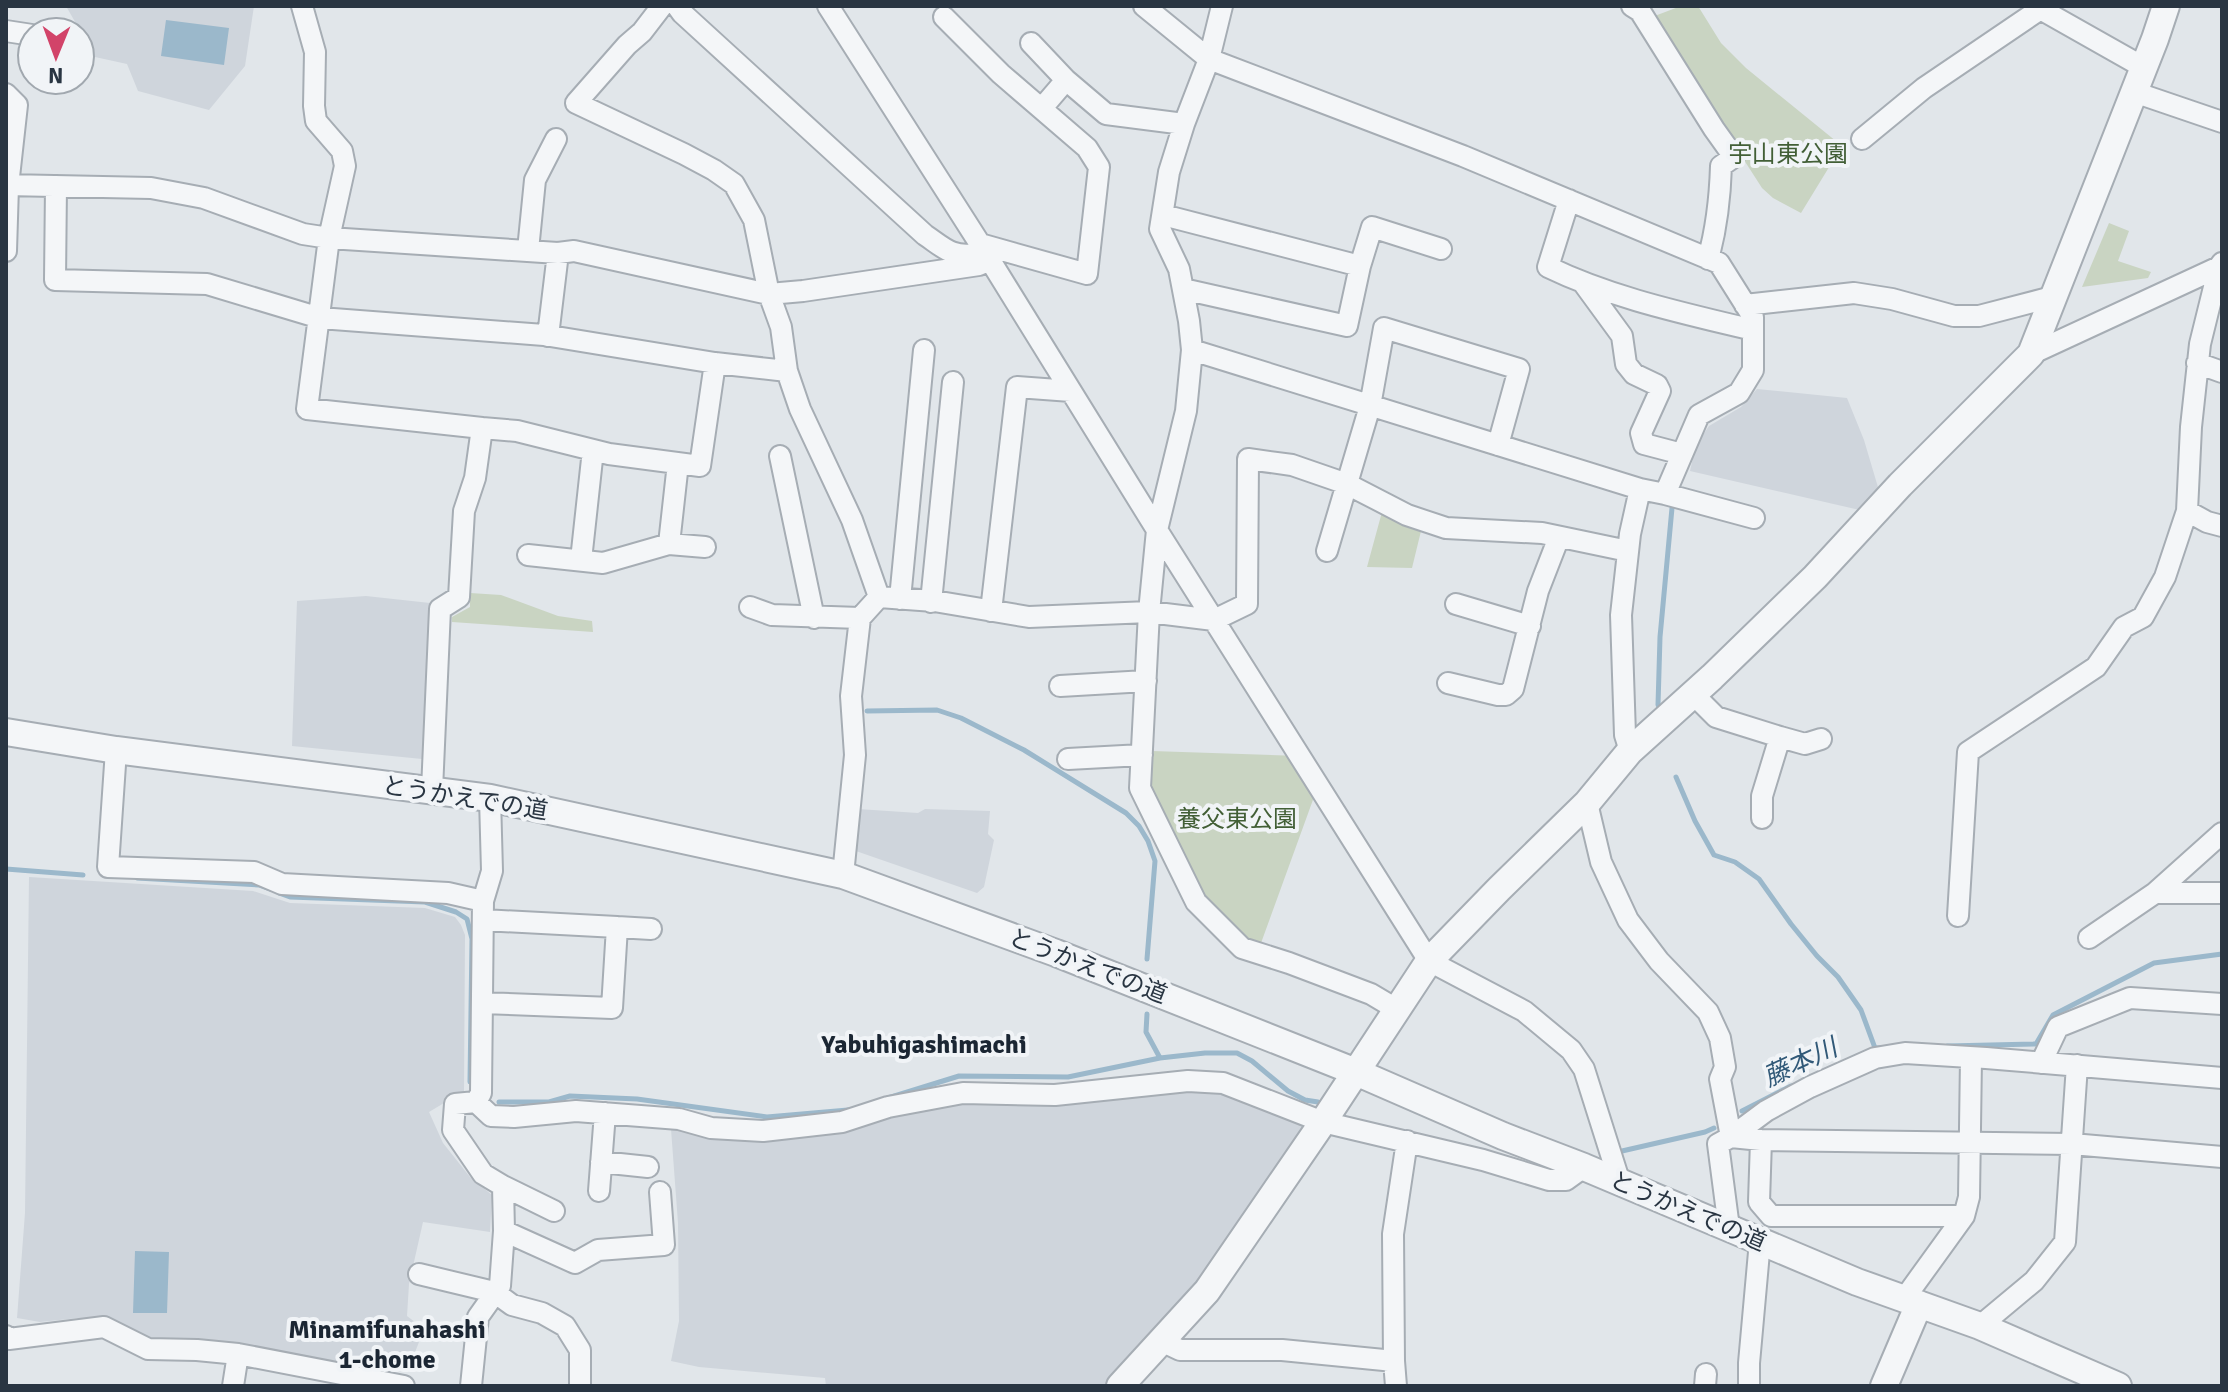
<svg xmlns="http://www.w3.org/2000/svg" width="2228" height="1392" font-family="Signika,'Noto Sans JP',sans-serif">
<rect width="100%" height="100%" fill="#e1e6ea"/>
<!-- built -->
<path fill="#cfd5dc" d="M 66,6 L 254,6 L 245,66 L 209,110 L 138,91 L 127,64 L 95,57 Z
M 1757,389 L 1847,398 L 1864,440 L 1880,494 L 1864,511 L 1690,471 L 1696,445 L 1709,426 L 1741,407 Z
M 366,596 L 430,603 L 422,759 L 292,746 L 297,601 Z
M 858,809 L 918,813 L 925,809 L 990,811 L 988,834 L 994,840 L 984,887 L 977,893 L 853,850 Z
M 29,877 L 253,891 L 290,903 L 425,908 L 455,917 L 461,925 L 465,935 L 464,1091 L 429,1112 L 443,1143 L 470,1177 L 492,1195 L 490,1232 L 423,1222 L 409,1284 L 407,1316 L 424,1329 L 412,1360 L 360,1364 L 280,1354 L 150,1342 L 104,1318 L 78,1318 L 40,1322 L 17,1318 L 25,1213 Z
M 1186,1090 L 1223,1094 L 1308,1127 L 1230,1245 L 1110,1386 L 826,1386 L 825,1378 L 699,1367 L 671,1361 L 679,1321 L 678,1223 L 671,1129 L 888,1115 L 956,1103 Z"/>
<!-- green -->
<path fill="#c9d4c2" d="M 1681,6 L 1698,6 L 1721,43 L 1746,68 L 1842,146 L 1801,213 L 1773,198 L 1762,188 L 1652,17 Z
M 2109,223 L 2129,231 L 2118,261 L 2151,272 L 2148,278 L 2082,287 Z
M 1382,512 L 1421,531 L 1412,568 L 1367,567 Z
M 470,593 L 501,595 L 558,616 L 592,621 L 593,632 L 452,622 L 452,617 L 470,607 Z
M 1152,751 L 1300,756 L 1318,786 L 1261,943 L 1248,940 L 1203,896 L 1151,790 Z"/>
<!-- water -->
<path fill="#9bb8cb" d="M 166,20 L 229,28 L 224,65 L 161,56 Z
M 135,1251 L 169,1252 L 167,1313 L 133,1313 Z"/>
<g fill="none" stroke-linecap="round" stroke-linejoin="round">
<!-- stream -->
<path stroke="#9bb8cb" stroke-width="5" d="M 1658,705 L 1660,637 L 1672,508
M 867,711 L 937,710 L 961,718 L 1024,750 L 1126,813 L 1139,826 L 1148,841 L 1155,861 L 1147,959
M 1676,777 L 1695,821 L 1714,855 L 1735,862 L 1759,879 L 1791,924 L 1817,956 L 1838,977 L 1861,1010 L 1875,1048 L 1881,1048
M 6,869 L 83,875
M 137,878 L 259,885 L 270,889
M 279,893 L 290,897 L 425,902 L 456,912 L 467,919 L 472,939 L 470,1082
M 1147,1014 L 1146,1032 L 1160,1058
M 1947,1046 L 2036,1044 L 2053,1015 L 2154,963 L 2222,954
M 888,1098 L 959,1076 L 1068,1077 L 1160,1058 L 1205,1053 L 1237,1053 L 1252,1061 L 1288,1091 L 1305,1100 L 1318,1102
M 499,1102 L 549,1102 L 570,1096 L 637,1099 L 767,1117 L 848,1110
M 1742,1111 L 1791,1086
M 1622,1151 L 1705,1132 L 1714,1128"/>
<!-- minor casing -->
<g stroke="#a6adb4" stroke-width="24">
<path id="minor" d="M 302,6 L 315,52 L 314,106 L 316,121 L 342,151 L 345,166 L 329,238 L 307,409 L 482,428 L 475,478 L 464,511 L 459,597 L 440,609 L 432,790
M 662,6 L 642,32 L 627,45 L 576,103 L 684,154 L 714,170 L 734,184 L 754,220 L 769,294 L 781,327 L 787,371 L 800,409 L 852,520 L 879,597
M 677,6 L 682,13 L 925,235 C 943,247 952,258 975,254 L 978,261
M 828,6 L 980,244 L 1157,530 L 1429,961 L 1524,1011 L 1571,1050 L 1584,1069 L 1620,1183
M 1144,6 L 1209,59 L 1184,124 L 1169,172 L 1160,229 L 1179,269 L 1189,321 L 1192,350 L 1186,411 L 1157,530 L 1149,612 L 1140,788 L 1196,902 L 1242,948 L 1289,963 L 1371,994 L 1398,1010
M 1632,6 L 1640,11 L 1714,129 L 1734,157 L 1721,166 C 1720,198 1717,227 1708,259
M 2035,6 L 2143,67
M 944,17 L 1001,74 L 1087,148 L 1099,167 L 1087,274 L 980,244
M 6,31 L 32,35
M 1031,43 L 1066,80
M 2134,92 L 2222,122
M 6,94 L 17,105 L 8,186 L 6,251
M 1042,108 L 1066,80 L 1106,114 L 1184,124
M 1862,139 L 1924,88 L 2039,10
M 6,185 L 151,188 L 204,198 L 303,234 L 329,238 L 558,253 L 574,251 L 769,294 L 803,291 L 979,265 L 990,260
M 56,186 L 55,280 L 207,284 L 320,318 L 544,335 L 715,363 L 787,371
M 1569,200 L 1548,267 C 1612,298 1683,313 1753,330
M 1163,215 L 1360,266 L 1347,326 L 1183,289
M 528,250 L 535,180 L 556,139
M 1360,266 L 1372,227 L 1441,249
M 2219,267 L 2200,344 L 2191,427 L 2187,511 L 2207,522 L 2222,526
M 1584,284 L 1622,336 L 1626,364 L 1634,374 L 1657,385 L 1660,391 L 1641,433 L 1644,444 L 1682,454
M 1745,305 L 1854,293 L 1892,299 L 1954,316 L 1979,316 L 2056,296
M 548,336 L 558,253
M 1192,350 L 1640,489 L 1665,494 L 1699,415 L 1739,393 L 1753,370 L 1753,317 L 1719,263 L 1463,156 L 1209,59 L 1222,6
M 2031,354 L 2219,267 L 2222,263
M 2197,363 L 2222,372
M 482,428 L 517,431 L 609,454 L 700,466 L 715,363
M 780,456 L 814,618
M 1665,494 L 1754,518
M 669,544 L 678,463
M 1327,551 L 1370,406 L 1384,328 L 1519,369 L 1498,445
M 528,555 L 603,563 L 669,544 L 705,547
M 581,560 L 593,450
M 900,599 L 924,350
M 931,602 L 953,382
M 1456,604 L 1530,626
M 750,607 L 772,615 L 860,618
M 991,611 L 1017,387 L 1071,391
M 1448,683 L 1498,695 L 1506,695 L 1513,689 L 1538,591 L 1559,537
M 1060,686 L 1146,681
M 1693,694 L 1716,717 L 1780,737 L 1762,796 L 1762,818
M 1780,737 L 1805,744 L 1821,739
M 116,750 L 108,867 L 254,872 L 282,884 L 448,893 L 483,901
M 1630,751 L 1625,735 L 1621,615 L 1630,534 L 1640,489
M 1068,759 L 1142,755
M 1587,803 L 1601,862 L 1628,920 L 1659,961 L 1708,1012 L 1720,1038 L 1725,1067 L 1720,1079 L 1731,1137 L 1718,1144 L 1729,1228
M 843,875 L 855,755 L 851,696 L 860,618 L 879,597 L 934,601 L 1029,617 L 1149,612 L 1214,620 L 1247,604 L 1248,459 L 1292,465 L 1347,484 L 1407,515 L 1446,528 L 1542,533 L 1628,551
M 2155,893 L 2222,893
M 1958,916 L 1968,752 L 2096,667 L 2124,627 L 2143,617 L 2165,577 L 2187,511
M 617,927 L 651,929
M 2089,938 L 2155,893 L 2222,833
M 482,1003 L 612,1008 L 617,927 L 483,920
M 2041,1063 L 2058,1027 L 2130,998 L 2222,1004
M 476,1102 L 481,1093 L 483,901 L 492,871 L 490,798
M 1731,1137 L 1766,1111 L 1810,1087 L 1875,1058 L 1905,1053 L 1986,1058 L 2222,1078
M 1731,1137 L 1761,1140 L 2072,1144 L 2222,1157
M 1761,1140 L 1759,1202 L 1771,1216 L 1964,1216
M 601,1162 L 648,1167
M 503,1186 L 554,1211
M 599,1191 L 605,1113
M 504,1231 L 575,1263 L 598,1250 L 664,1245 L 660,1192
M 419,1274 L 494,1292 L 512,1305 L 542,1313 L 565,1326 L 580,1350 L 580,1386
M 1904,1299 L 1964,1216 L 1969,1197 L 1971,1058
M 1980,1326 L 2034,1281 L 2065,1242 L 2077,1065
M 6,1336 L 9,1339 L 104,1327 L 148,1349 L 197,1350 L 238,1354
M 1161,1341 L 1180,1350 L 1282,1350 L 1394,1361
M 233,1386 L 238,1354 L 404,1386
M 471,1386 L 478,1317 L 500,1286 L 504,1231 L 503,1186 L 483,1174 L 453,1130 L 455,1104 L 476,1102 L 491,1116 L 514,1117 L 576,1111 L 679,1119 L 711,1128 L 763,1131 L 842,1122 L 888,1107 L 963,1093 L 1055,1095 L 1188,1081 L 1223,1083 L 1323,1122 L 1483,1160 L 1549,1180 L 1566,1180 L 1584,1167
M 1396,1386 L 1394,1361 L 1393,1234 L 1407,1141
M 1705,1386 L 1706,1374
M 1749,1386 L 1749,1363 L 1760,1241"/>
</g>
<!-- tertiary casing -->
<g stroke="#a6adb4" stroke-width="30">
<path id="tertiary" d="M 6,732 L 116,750 L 490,798 L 843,875 L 1056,953 L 1356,1072 L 1503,1136 L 1584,1167 L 1857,1282 L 1980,1326 L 2118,1386
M 1120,1386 L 1207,1291 L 1323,1122 L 1429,961 L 1499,889 L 1587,803 L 1630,751 L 1712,677 L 1815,577 L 1900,485 L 2031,354 L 2155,39 L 2166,6
M 1884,1386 L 1919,1304"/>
</g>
<!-- minor -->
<use href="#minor" stroke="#f4f6f8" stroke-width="20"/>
<!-- tertiary -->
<use href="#tertiary" stroke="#f4f6f8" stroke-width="26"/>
</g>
<g text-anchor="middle" stroke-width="8" stroke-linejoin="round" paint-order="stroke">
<!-- park labels -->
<g font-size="24" fill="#425f36" stroke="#f1f4f7">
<text x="1788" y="162">宇山東公園</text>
<text x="1237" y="827">養父東公園</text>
</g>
<!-- street labels -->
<g font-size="24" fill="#293542" stroke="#f1f4f7">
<text transform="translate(465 798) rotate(9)" y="8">とうかえでの道</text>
<text transform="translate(1088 966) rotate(21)" y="8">とうかえでの道</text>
<text transform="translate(1688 1211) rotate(23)" y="8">とうかえでの道</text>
</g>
<!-- neighbourhood labels -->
<g font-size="26" font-weight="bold" fill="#1b2633" stroke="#f1f4f7">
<text x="924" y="1053">Yabuhigashimachi</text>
<text x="387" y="1338">Minamifunahashi<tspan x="387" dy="30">1-chome</tspan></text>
</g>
<!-- water labels -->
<g font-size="26" font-style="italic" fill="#315978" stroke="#f1f4f7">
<text transform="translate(1800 1062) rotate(-25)" y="9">藤本川</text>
</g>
</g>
<!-- border -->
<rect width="2228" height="1392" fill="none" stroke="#293542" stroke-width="16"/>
<!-- north arrow -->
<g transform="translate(56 56) rotate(181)"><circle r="38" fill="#f1f4f7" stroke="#a1a8af" stroke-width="2"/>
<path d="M0-6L14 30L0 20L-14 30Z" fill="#d24369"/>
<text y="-12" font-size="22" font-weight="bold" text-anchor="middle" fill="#293542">N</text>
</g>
</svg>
